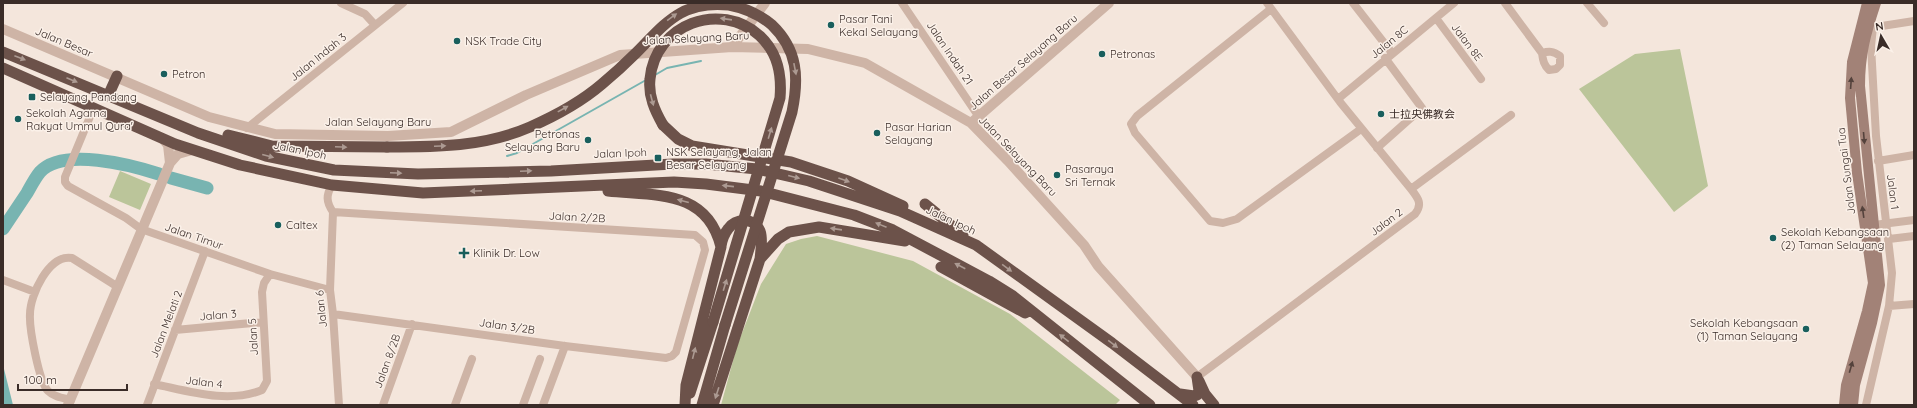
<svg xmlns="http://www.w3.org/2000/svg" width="1917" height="408" font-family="Quicksand,'Noto Sans SC',sans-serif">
<rect width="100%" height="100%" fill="#f4e6dc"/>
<!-- green -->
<path fill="#bbc59a" d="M 1680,49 L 1708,186 L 1674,212 L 1579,89 L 1635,54 Z
M 120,171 L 151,184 L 140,210 L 109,197 Z
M 817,236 L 913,261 L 1010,314 L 1120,400 L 1115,405 L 721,405 L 737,346 L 761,284 L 786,244 L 801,239 Z"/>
<!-- water -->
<path fill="#78b4b1" d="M 3,365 L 13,405 L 3,405 Z"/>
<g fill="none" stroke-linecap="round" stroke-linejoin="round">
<!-- stream -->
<path stroke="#78b4b1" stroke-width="2" d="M 655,75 L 667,68 L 701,61
M 507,156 L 517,153 L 646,80"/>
<!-- river -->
<path stroke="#78b4b1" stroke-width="13" d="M 171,178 L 207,188
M 3,229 C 11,217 19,205 27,193 C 31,186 35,178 40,172 C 63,147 131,165 159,174"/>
<!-- minor -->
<path stroke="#ceb4a6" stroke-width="8" d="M 341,3 L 365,14 L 375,25
M 902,3 L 979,117
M 1353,3 L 1392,53
M 1505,3 L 1542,53 C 1543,61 1544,65 1549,70 L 1556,69 L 1560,65 L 1560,56 C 1553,51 1549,51 1542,53
M 1587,3 L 1604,23
M 1271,9 L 1137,116 L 1131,124 L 1135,133 L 1210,221 L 1223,223 L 1237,219 L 1361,129
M 1436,18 L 1481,79
M 1869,28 L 1914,21
M 1338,99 L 1454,3
M 94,107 L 65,177 L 65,182 L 68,186 L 126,218 L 141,229 L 270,274 L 330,290
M 247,128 L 403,3
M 1377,148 L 1422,108 L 1385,58
M 1878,161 L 1914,155
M 332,185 C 326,195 326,202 333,212
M 1411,189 L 1511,115
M 333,212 L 695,235 L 703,242 L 705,250 L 676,352 L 672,356 L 666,358 L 565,346 L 333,314
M 333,212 L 330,290 L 333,314 L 339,405
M 1874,225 L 1914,220
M 1889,239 L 1914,236
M 3,280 L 35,292
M 1889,306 L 1914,304
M 175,330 L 263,322
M 1197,377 L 1415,214 C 1423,204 1418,198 1411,189 L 1340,102 L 1267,3
M 154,384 C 188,391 228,404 262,390 L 267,381 L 262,292 L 264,283 L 270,274
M 71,400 C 63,398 54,397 48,391 C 39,382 29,328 30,314 C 30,295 49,254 72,258 L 118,287
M 147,405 L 205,251
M 383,405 L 412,324
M 455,405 L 472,359
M 523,405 L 540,359
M 543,405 L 565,346
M 1866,405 L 1889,306 L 1892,273 L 1876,136 L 1871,46 L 1873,27"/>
<!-- tertiary -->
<path stroke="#ceb4a6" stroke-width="10" d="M 3,29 L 209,117 L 275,134 L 388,136 L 451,132 L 526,95 L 620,55 L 732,47 L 808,49 L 865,63 L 971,123 L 1008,161 L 1084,245 L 1098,266 L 1197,377
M 732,47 L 765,3
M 971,123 L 1109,3
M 163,139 L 168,145 L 170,163
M 68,405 L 170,163 L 178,154 L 192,150"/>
<!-- secondary -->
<path stroke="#a28277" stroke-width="10" d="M 1844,405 L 1846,385 L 1867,311 L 1873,283 L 1857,173 L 1850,98 L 1852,62 L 1867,3
M 1853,405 L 1855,385 L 1872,323 L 1880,285 L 1860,86 C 1860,54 1866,33 1876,3"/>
<!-- trunk -->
<path stroke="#6c524a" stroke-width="11" d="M 3,52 L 198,133 L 266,156 L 334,170 L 418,174 L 551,171 L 673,164 L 706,164 L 757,169 L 809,181 L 900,211 L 976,245 L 1112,343 L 1193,405
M 3,68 L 175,144 L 240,165 L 332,185 L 423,193 L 674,182 L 706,184 L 761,191 L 854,215 L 893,230 L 989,281 L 1013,296 L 1150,405
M 108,96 L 117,76
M 663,125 L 678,139 L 692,146 L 791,162 L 848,181 L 903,206
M 228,135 L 272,146 L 387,147
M 608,191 C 655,196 707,189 721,247 L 686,385 L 685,405
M 925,204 L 963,235
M 721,246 C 722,240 724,234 728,229 C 736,218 754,217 760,231 C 763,239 761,250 760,259
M 941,267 L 1025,313
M 1199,381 L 1205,394 L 1214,405
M 690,393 L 713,322
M 1180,394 L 1194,396 L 1197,395 L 1199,391 L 1197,377
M 702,405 L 725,325
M 713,405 L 760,259 L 778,239 L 789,232 L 819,227 L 905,241"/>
<!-- trunk-bridge -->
<path stroke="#6c524a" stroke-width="11" d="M 663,125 C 655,111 648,96 650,79 C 655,24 720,0 760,36 C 778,53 782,74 780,98 L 713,322
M 387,147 C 437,147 484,147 530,127 C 555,116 581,102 602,84 C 614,74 625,64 636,53 C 665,24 681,0 729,5 C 745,8 759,14 772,25 C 798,50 799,78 792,112 L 725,325"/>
</g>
<!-- one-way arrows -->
<defs><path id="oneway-solid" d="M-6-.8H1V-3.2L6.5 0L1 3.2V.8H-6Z"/></defs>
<g fill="#ac9a92">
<use href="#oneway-solid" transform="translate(672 17) rotate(-36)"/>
<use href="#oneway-solid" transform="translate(726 19) rotate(-172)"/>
<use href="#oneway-solid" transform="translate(20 58) rotate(21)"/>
<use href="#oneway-solid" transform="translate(795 69) rotate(79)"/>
<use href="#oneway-solid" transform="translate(72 80) rotate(23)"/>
<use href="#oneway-solid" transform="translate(652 100) rotate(75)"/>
<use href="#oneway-solid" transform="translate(563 109) rotate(-29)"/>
<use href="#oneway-solid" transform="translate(770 133) rotate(-73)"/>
<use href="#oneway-solid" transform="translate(440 146) rotate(-2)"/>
<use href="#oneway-solid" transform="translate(341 147) rotate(2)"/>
<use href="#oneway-solid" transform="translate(268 156) rotate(15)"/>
<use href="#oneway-solid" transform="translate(526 171) rotate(-2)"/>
<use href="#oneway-solid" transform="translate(396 173) rotate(3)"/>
<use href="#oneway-solid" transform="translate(794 177) rotate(14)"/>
<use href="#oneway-solid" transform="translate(844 180) rotate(20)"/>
<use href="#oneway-solid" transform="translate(728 186) rotate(-174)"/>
<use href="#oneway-solid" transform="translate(476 191) rotate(178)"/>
<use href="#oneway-solid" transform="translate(683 201) rotate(-165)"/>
<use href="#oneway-solid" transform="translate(881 225) rotate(-158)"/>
<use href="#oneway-solid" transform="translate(836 229) rotate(-172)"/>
<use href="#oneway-solid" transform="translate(960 266) rotate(-153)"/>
<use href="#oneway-solid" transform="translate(1007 268) rotate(36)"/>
<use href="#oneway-solid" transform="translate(725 285) rotate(-73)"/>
<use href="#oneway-solid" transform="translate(1064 338) rotate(-142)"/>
<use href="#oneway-solid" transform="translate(1113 344) rotate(37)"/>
<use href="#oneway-solid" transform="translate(694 353) rotate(-76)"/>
<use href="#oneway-solid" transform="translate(717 393) rotate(108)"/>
</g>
<g fill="#54423c">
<use href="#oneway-solid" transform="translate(1851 83) rotate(-86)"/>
<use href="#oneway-solid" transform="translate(1864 138) rotate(85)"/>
<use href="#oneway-solid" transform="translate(1863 212) rotate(-98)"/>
<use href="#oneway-solid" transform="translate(1851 367) rotate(-74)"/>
</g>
<!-- markers -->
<g fill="#195f5d" stroke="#fbf1e9" stroke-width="1.5">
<circle cx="831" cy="25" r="4"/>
<circle cx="457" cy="41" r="4"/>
<circle cx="1102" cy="54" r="4"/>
<circle cx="164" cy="74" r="4"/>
<rect x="28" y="93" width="8" height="8" rx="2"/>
<circle cx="1381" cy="114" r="4"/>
<circle cx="18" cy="119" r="4"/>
<circle cx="877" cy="133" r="4"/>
<circle cx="588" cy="140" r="4"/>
<rect x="654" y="154" width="8" height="8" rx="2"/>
<circle cx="1057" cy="175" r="4"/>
<circle cx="278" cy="225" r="4"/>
<circle cx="1773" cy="238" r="4"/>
<path d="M462 247h4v4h4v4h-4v4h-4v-4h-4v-4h4z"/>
<circle cx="1806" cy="329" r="4"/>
</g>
<g text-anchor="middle" stroke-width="3" stroke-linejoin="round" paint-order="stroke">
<!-- poi labels -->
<g font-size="11" fill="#3a2c28" stroke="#fbf1e9" text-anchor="start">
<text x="839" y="23">Pasar Tani<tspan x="839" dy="13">Kekal Selayang</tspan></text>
<text x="465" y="45">NSK Trade City</text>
<text x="1110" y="58">Petronas</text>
<text x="172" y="78">Petron</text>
<text x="40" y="101">Selayang Pandang</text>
<text x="26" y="117">Sekolah Agama<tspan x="26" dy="13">Rakyat Ummul Qura'</tspan></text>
<text x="1389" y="118">士拉央佛教会</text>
<text x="885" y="131">Pasar Harian<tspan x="885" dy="13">Selayang</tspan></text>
<text x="580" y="138" text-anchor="end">Petronas<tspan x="580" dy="13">Selayang Baru</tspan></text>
<text x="666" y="156">NSK Selayang, Jalan<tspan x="666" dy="13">Besar Selayang</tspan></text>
<text x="1065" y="173">Pasaraya<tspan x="1065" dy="13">Sri Ternak</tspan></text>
<text x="286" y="229">Caltex</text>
<text x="1781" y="236">Sekolah Kebangsaan<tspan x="1781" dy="13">(2) Taman Selayang</tspan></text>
<text x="473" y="257">Klinik Dr. Low</text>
<text x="1798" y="327" text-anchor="end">Sekolah Kebangsaan<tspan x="1798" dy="13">(1) Taman Selayang</tspan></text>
</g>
<!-- street labels -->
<g font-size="11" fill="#3a2c28" stroke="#fbf1e9">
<text transform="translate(696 38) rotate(-3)" y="4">Jalan Selayang Baru</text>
<text transform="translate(64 42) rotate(23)" y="4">Jalan Besar</text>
<text transform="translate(1389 42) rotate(-39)" y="4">Jalan 8C</text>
<text transform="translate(1467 42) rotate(53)" y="4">Jalan 8E</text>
<text transform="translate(950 53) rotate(56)" y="4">Jalan Indah 21</text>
<text transform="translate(318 57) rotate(-39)" y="4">Jalan Indah 3</text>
<text transform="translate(1023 62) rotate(-41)" y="4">Jalan Besar Selayang Baru</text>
<text x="378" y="126">Jalan Selayang Baru</text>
<text transform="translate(300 150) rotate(12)" y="4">Jalan Ipoh</text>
<text transform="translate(620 153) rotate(-2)" y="4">Jalan Ipoh</text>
<text transform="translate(1018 156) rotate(46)" y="4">Jalan Selayang Baru</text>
<text transform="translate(1846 171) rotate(-97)" y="4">Jalan Sungai Tua</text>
<text transform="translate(1893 192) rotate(83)" y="4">Jalan 1</text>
<text transform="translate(577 217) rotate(3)" y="4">Jalan 2/2B</text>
<text transform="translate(951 220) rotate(25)" y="4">Jalan Ipoh</text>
<text transform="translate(1386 222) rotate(-37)" y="4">Jalan 2</text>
<text transform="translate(194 236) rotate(19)" y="4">Jalan Timur</text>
<text transform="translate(321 309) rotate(-96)" y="4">Jalan 6</text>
<text transform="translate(218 315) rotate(-5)" y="4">Jalan 3</text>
<text transform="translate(166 324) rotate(-69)" y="4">Jalan Melati 2</text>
<text transform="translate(507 326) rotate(8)" y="4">Jalan 3/2B</text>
<text transform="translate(253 337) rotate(-93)" y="4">Jalan 5</text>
<text transform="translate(387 361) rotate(-70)" y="4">Jalan 8/2B</text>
<text transform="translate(204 382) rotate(7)" y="4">Jalan 4</text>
</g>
</g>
<!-- border -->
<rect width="1917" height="408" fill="none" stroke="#3a2c28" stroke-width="8"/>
<!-- north arrow -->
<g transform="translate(1881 36) rotate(351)" stroke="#fbf1e9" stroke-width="3" paint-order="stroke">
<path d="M0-3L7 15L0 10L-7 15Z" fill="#3a2c28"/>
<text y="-6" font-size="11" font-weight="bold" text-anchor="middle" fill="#3a2c28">N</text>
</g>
<!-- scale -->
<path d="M18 384v6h109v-6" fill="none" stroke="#3a2c28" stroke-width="2"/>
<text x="24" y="384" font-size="12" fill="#3a2c28" stroke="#fbf1e9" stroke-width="3" paint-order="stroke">100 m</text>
</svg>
